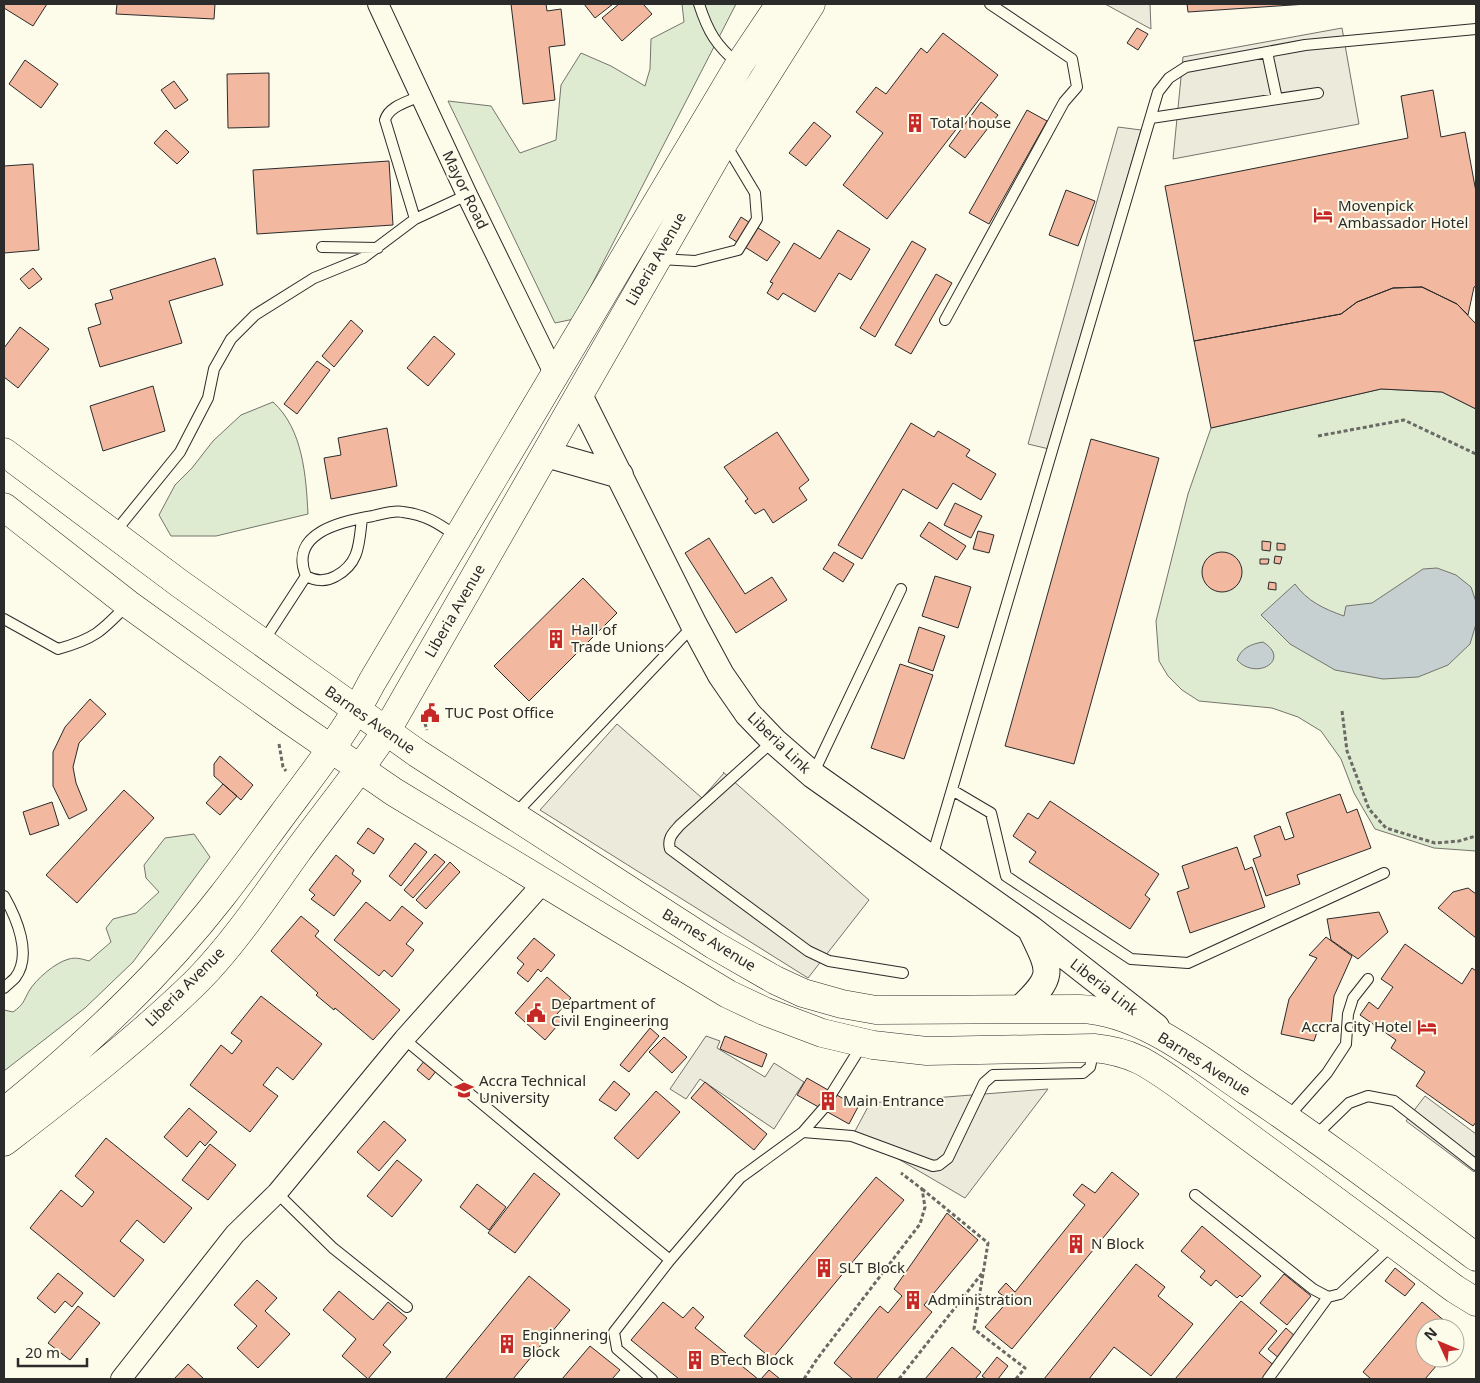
<svg xmlns="http://www.w3.org/2000/svg" width="1480" height="1383" font-family="'Noto Sans',sans-serif">
<rect width="100%" height="100%" fill="#fdfbea"/>
<!-- green -->
<path fill="#deebd1" stroke="#74746e" d="M 682,4 L 736,4 L 574,319 L 555,323 L 448,101 L 491,106 L 520,153 L 556,140 L 561,85 L 581,53 L 611,66 L 645,86 L 650,69 L 651,39 L 684,22 Z
M 1381,389 L 1442,392 L 1476,409 L 1476,851 L 1434,848 L 1375,829 L 1354,793 L 1341,759 L 1321,731 L 1298,717 L 1272,708 L 1199,701 L 1182,690 L 1168,676 L 1159,661 L 1156,621 L 1188,494 L 1211,428 Z
M 273,402 C 303,429 306,476 308,514 L 216,536 L 171,536 L 159,515 L 175,485 L 192,468 L 213,441 L 241,415 Z
M 194,834 L 210,857 L 133,962 L 85,1008 L 4,1071 L 4,1010 L 13,1012 C 24,1004 23,1002 29,991 C 36,979 56,962 69,959 C 76,957 82,959 89,961 L 111,942 L 106,928 L 113,919 L 136,913 L 159,892 L 146,878 L 144,865 L 165,838 Z"/>
<!-- parking -->
<path fill="#eceadb" stroke="#74746e" d="M 1105,4 L 1150,4 L 1151,29 Z
M 1342,28 L 1359,124 L 1173,159 L 1183,57 Z
M 1118,127 L 1141,130 L 1049,449 L 1028,444 Z
M 617,724 L 702,798 L 724,773 L 723,772 L 869,900 L 808,978 L 540,810 Z
M 706,1036 L 720,1041 L 717,1048 L 765,1077 L 774,1063 L 804,1082 L 774,1129 L 700,1079 L 686,1099 L 670,1089 Z
M 1048,1089 L 965,1198 L 854,1133 L 870,1103 Z
M 1425,1096 L 1476,1134 L 1476,1169 L 1474,1172 L 1406,1121 Z"/>
<!-- water -->
<path fill="#c7d0d0" stroke="#74746e" d="M 1437,568 L 1456,575 L 1471,587 L 1476,602 L 1476,624 L 1470,644 L 1448,665 L 1418,677 L 1383,679 L 1335,670 L 1290,644 L 1261,615 L 1295,584 C 1307,601 1324,609 1344,616 L 1346,606 L 1372,603 L 1423,569 Z
M 1263,642 C 1292,660 1256,681 1237,660 C 1241,648 1251,644 1263,642 Z"/>
<!-- building -->
<path fill="#f2b8a0" stroke="#2b2b2b" d="M 4,4 L 47,4 L 33,26 L 4,8 Z
M 117,4 L 215,4 L 214,19 L 116,14 Z
M 511,4 L 546,4 L 547,11 L 561,9 L 565,45 L 549,47 L 555,100 L 523,104 Z
M 584,4 L 613,4 L 595,18 Z
M 619,4 L 643,4 L 652,14 L 622,41 L 602,18 Z
M 1187,4 L 1307,4 L 1188,12 Z
M 1137,28 L 1148,34 L 1138,50 L 1127,43 Z
M 943,33 L 998,75 L 887,219 L 843,185 L 883,133 L 856,112 L 876,87 L 886,94 L 921,48 L 927,53 Z
M 25,60 L 58,84 L 41,108 L 9,84 Z
M 269,73 L 269,127 L 228,128 L 227,74 Z
M 174,81 L 188,100 L 175,109 L 161,90 Z
M 1433,90 L 1441,137 L 1465,132 L 1476,192 L 1476,286 L 1474,287 L 1468,315 L 1457,304 L 1422,287 L 1393,288 L 1357,302 L 1341,314 L 1194,341 L 1165,186 L 1408,138 L 1401,96 Z
M 981,102 L 998,115 L 965,158 L 949,146 Z
M 1027,110 L 1047,121 L 989,224 L 969,213 Z
M 814,122 L 831,136 L 806,166 L 789,153 Z
M 166,130 L 189,152 L 177,164 L 154,143 Z
M 389,161 L 393,225 L 257,234 L 253,170 Z
M 33,164 L 39,250 L 4,253 L 4,166 Z
M 1066,190 L 1095,201 L 1078,246 L 1049,235 Z
M 741,217 L 780,242 L 767,261 L 729,237 Z
M 838,230 L 870,249 L 851,280 L 839,273 L 815,312 L 783,293 L 778,300 L 767,293 L 773,283 L 770,282 L 794,243 L 820,259 Z
M 912,241 L 926,249 L 875,337 L 860,328 Z
M 215,258 L 223,285 L 169,301 L 182,343 L 100,367 L 88,328 L 101,324 L 95,304 L 113,299 L 110,290 Z
M 33,268 L 42,279 L 29,289 L 20,279 Z
M 936,274 L 952,283 L 911,354 L 895,345 Z
M 1422,287 L 1457,304 L 1476,324 L 1476,409 L 1442,392 L 1381,389 L 1211,428 L 1194,341 L 1341,314 L 1357,302 L 1393,288 Z
M 351,320 L 363,331 L 334,367 L 322,356 Z
M 20,327 L 49,349 L 18,388 L 4,377 L 4,348 Z
M 434,336 L 455,354 L 428,386 L 407,368 Z
M 317,361 L 330,370 L 297,414 L 284,404 Z
M 153,386 L 165,431 L 103,451 L 90,406 Z
M 911,423 L 934,437 L 938,431 L 970,450 L 966,456 L 996,474 L 981,500 L 953,483 L 937,509 L 903,489 L 862,559 L 838,545 Z
M 387,428 L 397,486 L 331,499 L 324,458 L 341,455 L 338,438 Z
M 777,432 L 809,480 L 799,488 L 807,500 L 773,523 L 764,509 L 755,514 L 745,501 L 748,499 L 724,467 Z
M 1091,439 L 1159,458 L 1074,764 L 1005,746 Z
M 955,503 L 982,516 L 971,538 L 944,525 Z
M 929,522 L 966,546 L 957,560 L 920,536 Z
M 978,531 L 994,535 L 989,553 L 973,549 Z
M 709,538 L 745,594 L 772,577 L 787,600 L 736,633 L 685,553 Z
M 1262,541 L 1271,542 L 1270,551 L 1262,550 Z
M 1277,543 L 1285,544 L 1285,550 L 1277,550 Z
M 834,552 L 854,564 L 843,582 L 823,569 Z
M1202 572a20 20 0 1 1 40 0a20 20 0 1 1-40 0Z
M 1275,556 L 1282,557 L 1280,564 L 1274,563 Z
M 1260,559 L 1269,559 L 1268,564 L 1260,564 Z
M 935,576 L 971,587 L 958,628 L 922,616 Z
M 583,578 L 617,613 L 529,701 L 494,666 Z
M 1269,582 L 1276,583 L 1276,590 L 1268,589 Z
M 919,627 L 945,636 L 933,671 L 908,662 Z
M 900,664 L 933,675 L 904,759 L 871,748 Z
M 90,699 L 106,714 L 79,743 L 73,767 L 76,783 L 87,810 L 69,819 L 53,786 L 53,752 L 65,727 Z
M 220,756 L 253,785 L 241,800 L 214,776 L 214,764 Z
M 223,784 L 237,796 L 220,815 L 206,803 Z
M 124,790 L 154,818 L 77,903 L 46,875 Z
M 1340,794 L 1347,813 L 1357,809 L 1371,848 L 1297,875 L 1300,884 L 1266,896 L 1253,859 L 1261,856 L 1254,836 L 1280,826 L 1285,840 L 1294,837 L 1286,813 Z
M 1050,801 L 1159,874 L 1145,895 L 1150,899 L 1130,929 L 1029,862 L 1036,852 L 1013,836 L 1028,813 L 1038,819 Z
M 52,802 L 59,825 L 30,835 L 23,812 Z
M 368,828 L 384,839 L 374,854 L 357,843 Z
M 415,843 L 427,852 L 401,886 L 389,876 Z
M 1237,847 L 1245,870 L 1252,867 L 1265,907 L 1190,933 L 1177,892 L 1189,888 L 1182,866 Z
M 435,854 L 445,862 L 413,898 L 404,890 Z
M 336,855 L 354,870 L 352,874 L 361,881 L 334,916 L 311,899 L 315,895 L 309,890 Z
M 450,862 L 460,872 L 426,909 L 416,900 Z
M 1468,888 L 1476,894 L 1476,938 L 1438,908 L 1453,892 Z
M 366,902 L 390,921 L 402,906 L 423,923 L 406,944 L 414,950 L 392,977 L 384,970 L 379,976 L 334,940 Z
M 1379,912 L 1388,932 L 1358,959 L 1331,940 L 1327,919 Z
M 301,916 L 319,931 L 315,936 L 400,1010 L 373,1040 L 335,1008 L 334,1010 L 316,995 L 318,993 L 271,951 Z
M 1326,937 L 1352,956 L 1334,996 L 1331,1024 L 1320,1023 L 1314,1041 L 1281,1034 L 1289,999 L 1317,958 L 1309,955 Z
M 534,938 L 555,955 L 541,972 L 538,969 L 528,982 L 517,973 L 524,964 L 517,958 Z
M 1405,944 L 1462,984 L 1472,968 L 1476,971 L 1476,1122 L 1473,1126 L 1416,1086 L 1425,1072 L 1391,1048 L 1396,1040 L 1360,1015 L 1369,1002 L 1378,1009 L 1393,987 L 1381,979 Z
M 547,977 L 571,998 L 557,1014 L 563,1019 L 545,1040 L 515,1013 Z
M 261,996 L 322,1044 L 293,1080 L 277,1067 L 263,1085 L 278,1096 L 250,1132 L 190,1085 L 221,1045 L 232,1054 L 242,1041 L 231,1033 Z
M 650,1028 L 659,1036 L 629,1072 L 620,1065 Z
M 725,1036 L 767,1054 L 762,1067 L 720,1049 Z
M 664,1037 L 687,1057 L 672,1073 L 649,1052 Z
M 425,1060 L 437,1070 L 429,1080 L 417,1070 Z
M 807,1078 L 858,1107 L 849,1124 L 797,1095 Z
M 614,1081 L 630,1094 L 616,1111 L 599,1100 Z
M 705,1082 L 767,1134 L 754,1150 L 691,1098 Z
M 656,1091 L 680,1112 L 638,1159 L 614,1138 Z
M 189,1108 L 217,1132 L 205,1146 L 200,1141 L 187,1157 L 164,1137 Z
M 384,1121 L 406,1140 L 379,1171 L 357,1152 Z
M 106,1138 L 192,1208 L 164,1243 L 137,1220 L 120,1241 L 144,1260 L 114,1297 L 30,1228 L 61,1190 L 82,1207 L 94,1192 L 75,1176 Z
M 210,1144 L 236,1165 L 208,1200 L 182,1180 Z
M 397,1160 L 422,1180 L 392,1217 L 367,1196 Z
M 1112,1172 L 1139,1194 L 1012,1349 L 985,1327 L 1009,1300 L 998,1292 L 1006,1283 L 1015,1292 L 1085,1205 L 1073,1195 L 1082,1184 L 1095,1193 Z
M 534,1173 L 560,1194 L 515,1253 L 488,1233 Z
M 876,1177 L 904,1200 L 772,1359 L 744,1336 Z
M 477,1184 L 506,1207 L 489,1230 L 460,1207 Z
M 947,1213 L 978,1240 L 924,1305 L 932,1312 L 876,1379 L 853,1379 L 834,1363 L 880,1306 L 888,1313 L 902,1296 L 894,1289 Z
M 1202,1226 L 1261,1276 L 1242,1297 L 1240,1295 L 1237,1298 L 1216,1280 L 1211,1286 L 1200,1277 L 1205,1271 L 1181,1251 Z
M 1136,1264 L 1165,1287 L 1158,1296 L 1193,1324 L 1151,1376 L 1114,1347 L 1089,1379 L 1044,1379 Z
M 1395,1268 L 1415,1284 L 1405,1296 L 1385,1281 Z
M 58,1273 L 83,1293 L 72,1307 L 65,1301 L 55,1313 L 37,1298 Z
M 1284,1274 L 1311,1296 L 1287,1325 L 1260,1303 Z
M 529,1276 L 570,1310 L 513,1379 L 445,1379 Z
M 257,1280 L 277,1298 L 265,1311 L 290,1334 L 258,1368 L 237,1348 L 257,1326 L 234,1305 Z
M 339,1291 L 373,1320 L 388,1302 L 407,1318 L 383,1345 L 391,1352 L 368,1379 L 342,1356 L 356,1339 L 323,1310 Z
M 1241,1301 L 1277,1331 L 1259,1353 L 1276,1367 L 1265,1379 L 1175,1379 Z
M 663,1302 L 683,1318 L 693,1307 L 704,1317 L 695,1328 L 758,1379 L 679,1379 L 631,1340 Z
M 1422,1302 L 1453,1328 L 1425,1328 L 1425,1358 L 1443,1358 L 1425,1379 L 1371,1379 L 1363,1372 Z
M 78,1306 L 100,1323 L 70,1360 L 48,1343 Z
M 1286,1328 L 1297,1338 L 1280,1359 L 1268,1349 Z
M 1455,1330 L 1462,1335 L 1455,1343 Z
M 590,1346 L 620,1370 L 612,1379 L 562,1379 Z
M 952,1347 L 981,1372 L 975,1379 L 925,1379 Z
M 997,1357 L 1008,1366 L 998,1379 L 986,1379 L 982,1376 Z
M 188,1364 L 204,1379 L 174,1379 Z
M 769,1370 L 780,1379 L 761,1379 Z"/>
<g fill="none" stroke-linecap="round" stroke-linejoin="round">
<!-- service casing -->
<g stroke="#2b2b2b" stroke-width="12">
<path id="service" d="M 699,4 C 708,32 716,45 738,64
M 1267,52 L 1277,99
M 1151,118 L 1318,93
M 415,219 L 385,120 C 389,106 408,102 420,96
M 322,247 L 378,248
M 660,259 L 695,261 L 738,250 L 757,219 L 755,193 L 725,143
M 945,320 L 1064,102 L 1077,87 L 1072,59 L 990,4
M 362,518 C 359,543 360,563 336,576 C 326,582 315,581 306,576 C 288,533 342,521 373,516 C 382,514 394,510 403,512 C 427,515 439,524 458,537
M 115,532 L 180,452 L 208,398 L 214,369 L 231,339 L 255,315 L 314,278 L 363,258 L 415,219 L 467,195
M 4,619 L 58,649 C 94,639 101,632 127,605
M 263,642 L 306,576
M 773,741 L 680,825 C 673,833 667,838 670,849 L 808,951 L 829,961 L 903,973
M 813,774 L 901,589
M 952,790 L 991,813 L 1006,876 L 1131,959 L 1188,963 L 1384,873
M 514,815 L 693,626
M 932,857 L 1158,92 L 1169,78 L 1186,67 L 1305,45 L 1476,29
M 4,896 C 16,917 33,955 15,978 C 12,981 7,985 4,988
M 404,1039 L 670,1260
M 832,1093 L 862,1045
M 1288,1117 L 1327,1073 L 1346,1044 L 1348,1014 L 1353,998 L 1368,979
M 803,1132 L 852,1136 L 933,1166 L 939,1165 L 948,1158 L 984,1083 L 993,1075 L 1083,1073 L 1090,1067 L 1094,1049
M 1315,1136 L 1349,1103 L 1368,1096 L 1394,1101 L 1476,1165
M 277,1193 L 333,1248 L 407,1307
M 1195,1195 L 1313,1289 L 1328,1297 L 1340,1294 L 1393,1244
M 652,1379 L 617,1349 L 614,1332 L 670,1260 L 740,1178 L 803,1132 L 823,1109
M 1268,1379 L 1328,1297"/>
</g>
<!-- minor casing -->
<g stroke="#2b2b2b" stroke-width="22">
<path id="minor" d="M 378,4 L 467,195 L 555,375
M 121,1379 L 235,1234 L 277,1193 L 404,1039 L 544,882"/>
</g>
<!-- tertiary casing -->
<g stroke="#2b2b2b" stroke-width="28">
<path id="tertiary" d="M 579,395 L 694,625 L 721,675 L 748,714 L 774,741 L 813,775 L 1031,929 L 1156,1027
M 546,454 L 620,475
M 1021,1008 C 1054,976 1052,973 1032,932"/>
</g>
<!-- secondary casing -->
<g stroke="#2b2b2b" stroke-width="29">
<path id="secondary" d="M 4,452 L 179,583 L 417,753 L 714,945 L 775,980 L 803,993 L 842,1004 L 876,1010 L 1080,1009 C 1140,1011 1199,1059 1248,1092 C 1326,1144 1401,1201 1476,1257
M 4,507 L 128,604 L 288,719 L 394,792 L 728,994 L 764,1011 L 822,1033 L 873,1045 L 927,1051 L 1094,1048 C 1133,1052 1149,1064 1180,1086 L 1455,1289 L 1476,1302"/>
</g>
<!-- primary casing -->
<g stroke="#2b2b2b" stroke-width="29">
<path id="primary" d="M 4,1112 C 83,1048 159,977 222,896 C 243,869 263,841 283,814 C 315,771 348,729 372,682 L 739,65 L 780,4
M 4,1142 C 70,1091 138,1039 198,980 C 236,941 266,895 297,852 C 327,811 359,772 387,730 L 724,142 L 811,4"/>
</g>
<!-- path -->
<path stroke="#6a6964" stroke-width="3" stroke-dasharray="4 2.5" stroke-linecap="butt" d="M 1318,436 L 1404,420 L 1476,454
M 1342,711 L 1347,751 L 1369,809 L 1386,828 L 1435,843 L 1459,841 L 1476,836
M 423,717 L 427,730
M 279,744 L 283,767 L 286,771
M 922,1189 L 988,1243 L 974,1329 L 1025,1368 L 1016,1379
M 804,1379 L 817,1359 L 920,1224 L 925,1207 L 922,1189 L 901,1173
M 899,1379 L 983,1272"/>
<!-- service -->
<use href="#service" stroke="#fdfbea" stroke-width="10"/>
<!-- minor -->
<use href="#minor" stroke="#fdfbea" stroke-width="20"/>
<!-- tertiary -->
<use href="#tertiary" stroke="#fdfbea" stroke-width="26"/>
<!-- secondary -->
<use href="#secondary" stroke="#fdfbea" stroke-width="28"/>
<!-- primary -->
<use href="#primary" stroke="#fdfbea" stroke-width="28"/>
</g>
<!-- icons -->
<defs>
<g id="building-bare" transform="scale(1.5)"><path d="M-4-6H4V6H1V3H-1V6H-4ZM-2.5-4.3h1.7v1.8h-1.7ZM.8-4.3h1.7v1.8H.8ZM-2.5-1h1.7V.8h-1.7ZM.8-1h1.7V.8H.8Z" fill="#c62828" stroke="#fdfbea" stroke-width="2.5" paint-order="stroke"/></g>
<g id="hotel-bare" transform="scale(1.5)"><path d="M-6-4.5h1.5V1H6V5H4.5V3h-9V5H-6ZM-4 0a1.8 1.8 0 1 1 3.6 0ZM.5 0V-2.5h3Q6-2.5 6 0Z" fill="#c62828" stroke="#fdfbea" stroke-width="2.5" paint-order="stroke"/></g>
<g id="civic-bare" transform="scale(1.5)"><path d="M-.6-6.5H3V-4.5H.6V-3L4-1V1h2V6H-6V1h2V-1L-.6-3ZM-1.2 2.5V6h2.4V2.5Z" fill="#c62828" stroke="#fdfbea" stroke-width="2.5" paint-order="stroke"/></g>
<g id="university-bare" transform="scale(1.5)"><path d="M0-5L7-2L0 1L-7-2ZM-4 1L0 2.5L4 1V4Q0 6-4 4Z" fill="#c62828" stroke="#fdfbea" stroke-width="2.5" paint-order="stroke"/></g>
</defs>
<g fill-rule="evenodd">
<use href="#building-bare" x="915" y="123"/>
<use href="#hotel-bare" x="1323" y="215"/>
<use href="#building-bare" x="556" y="639"/>
<use href="#civic-bare" x="430" y="713"/>
<use href="#civic-bare" x="536" y="1013"/>
<use href="#hotel-bare" x="1427" y="1027"/>
<use href="#university-bare" x="464" y="1090"/>
<use href="#building-bare" x="828" y="1101"/>
<use href="#building-bare" x="1076" y="1244"/>
<use href="#building-bare" x="824" y="1268"/>
<use href="#building-bare" x="913" y="1300"/>
<use href="#building-bare" x="507" y="1344"/>
<use href="#building-bare" x="695" y="1360"/>
</g>
<g text-anchor="middle" stroke-width="4" stroke-linejoin="round" paint-order="stroke">
<!-- poi labels -->
<g font-size="15" fill="#2b2b2b" stroke="#fdfbea" text-anchor="start">
<text x="930" y="128">Total house</text>
<text x="1338" y="211">Movenpick<tspan x="1338" dy="17">Ambassador Hotel</tspan></text>
<text x="571" y="635">Hall of<tspan x="571" dy="17">Trade Unions</tspan></text>
<text x="445" y="718">TUC Post Office</text>
<text x="551" y="1009">Department of<tspan x="551" dy="17">Civil Engineering</tspan></text>
<text x="1412" y="1032" text-anchor="end">Accra City Hotel</text>
<text x="479" y="1086">Accra Technical<tspan x="479" dy="17">University</tspan></text>
<text x="843" y="1106">Main Entrance</text>
<text x="1091" y="1249">N Block</text>
<text x="839" y="1273">SLT Block</text>
<text x="928" y="1305">Administration</text>
<text x="522" y="1340">Enginnering<tspan x="522" dy="17">Block</tspan></text>
<text x="710" y="1365">BTech Block</text>
</g>
<!-- street labels -->
<g font-size="15" fill="#2b2b2b" stroke="#fdfbea">
<text transform="translate(465 190) rotate(64)" y="5">Mayor Road</text>
<text transform="translate(656 259) rotate(-60)" y="5">Liberia Avenue</text>
<text transform="translate(455 611) rotate(-60)" y="5">Liberia Avenue</text>
<text transform="translate(370 720) rotate(35)" y="5">Barnes Avenue</text>
<text transform="translate(779 743) rotate(44)" y="5">Liberia Link</text>
<text transform="translate(709 940) rotate(31)" y="5">Barnes Avenue</text>
<text transform="translate(185 987) rotate(-45)" y="5">Liberia Avenue</text>
<text transform="translate(1104 987) rotate(38)" y="5">Liberia Link</text>
<text transform="translate(1204 1064) rotate(32)" y="5">Barnes Avenue</text>
</g>
</g>
<!-- border -->
<rect width="1480" height="1383" fill="none" stroke="#2b2b2b" stroke-width="10"/>
<!-- north arrow -->
<g transform="translate(1440 1343) rotate(314)"><circle r="24" fill="#fdfbea" stroke="#a9a89e"/>
<path d="M0-4L9 19L0 12L-9 19Z" fill="#c62828"/>
<text y="-8" font-size="14" font-weight="bold" text-anchor="middle" fill="#2b2b2b">N</text>
</g>
<!-- scale -->
<path d="M18 1358v8h69v-8" fill="none" stroke="#2b2b2b" stroke-width="2.5"/>
<text x="25" y="1358" font-size="15" fill="#2b2b2b" stroke="#fdfbea" stroke-width="4" paint-order="stroke">20 m</text>
</svg>
